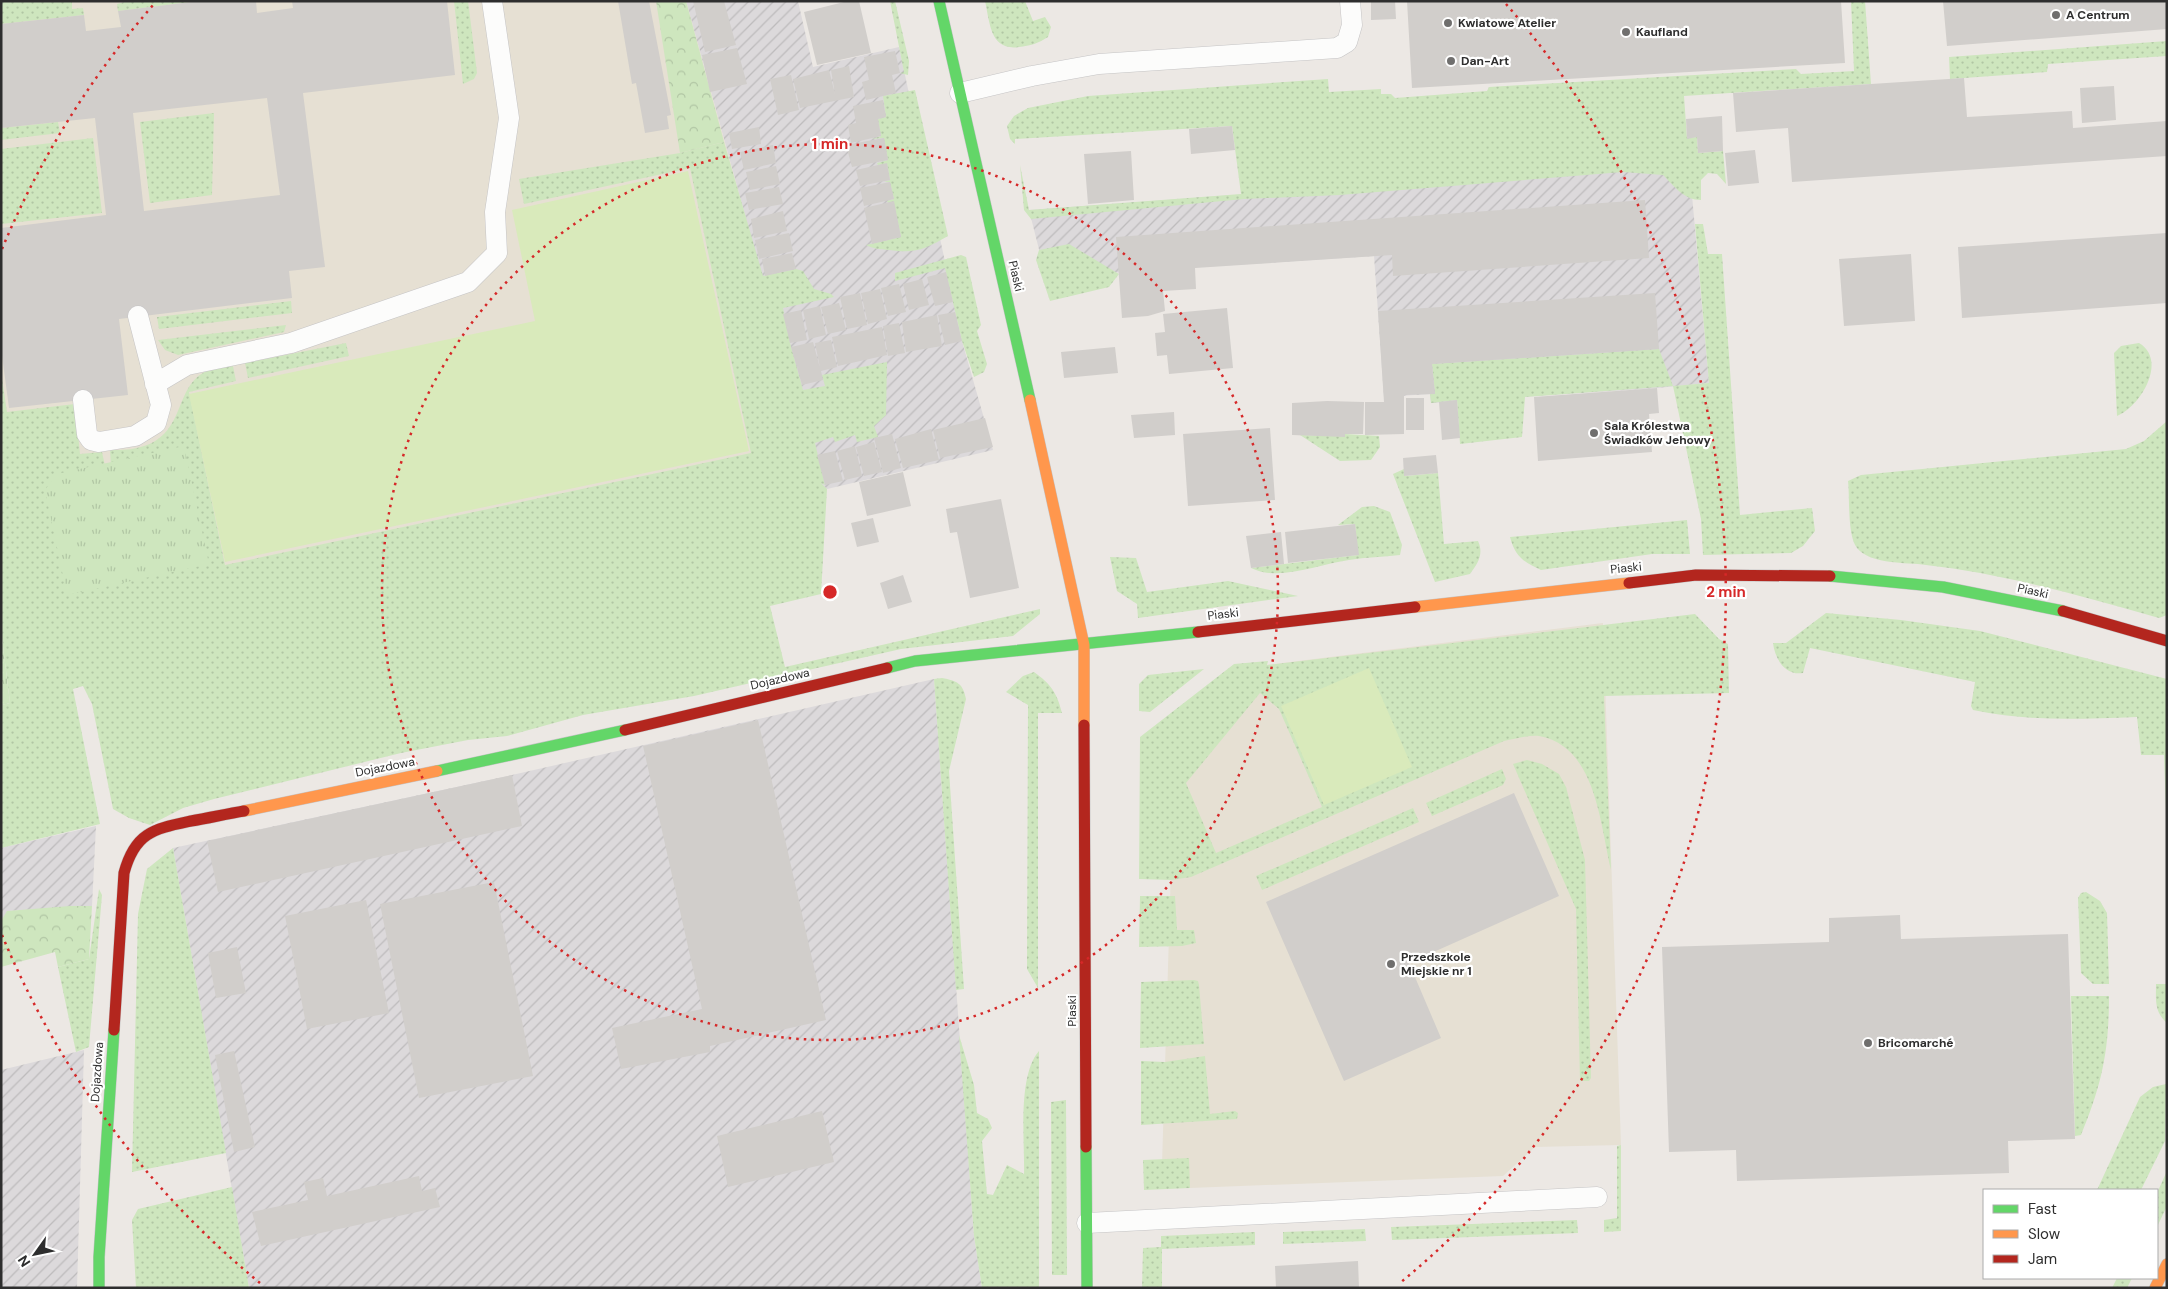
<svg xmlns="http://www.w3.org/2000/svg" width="2168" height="1289" font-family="'DM Sans',sans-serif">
<defs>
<pattern id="industrial-furrows" width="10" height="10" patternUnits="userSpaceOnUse" patternTransform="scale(1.25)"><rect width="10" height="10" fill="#dcd9db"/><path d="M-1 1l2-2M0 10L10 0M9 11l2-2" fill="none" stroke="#bdbbbc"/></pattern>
<pattern id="grass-dots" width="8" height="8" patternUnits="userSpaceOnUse" patternTransform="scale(1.25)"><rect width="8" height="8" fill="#cee6be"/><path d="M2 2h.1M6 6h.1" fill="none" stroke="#b1c6a4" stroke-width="1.8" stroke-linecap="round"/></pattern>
<pattern id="forest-crowns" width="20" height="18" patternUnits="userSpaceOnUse" patternTransform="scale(1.25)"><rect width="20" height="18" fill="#cee6be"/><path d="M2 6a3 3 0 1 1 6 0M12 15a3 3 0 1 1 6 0" fill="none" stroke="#b1c6a4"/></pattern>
<pattern id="park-tufts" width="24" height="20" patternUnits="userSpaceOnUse" patternTransform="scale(1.25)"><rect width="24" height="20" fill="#cee6be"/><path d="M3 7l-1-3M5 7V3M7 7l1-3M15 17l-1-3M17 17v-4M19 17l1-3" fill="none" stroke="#b1c6a4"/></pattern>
</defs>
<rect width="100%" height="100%" fill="#ece8e4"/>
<!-- industrial -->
<path fill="url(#industrial-furrows)" d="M 686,1 L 798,1 L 813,67 L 899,47 L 962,341 L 993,450 L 827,489 L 818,481 Z
M 1689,162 L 1709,383 L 1657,388 L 1431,403 L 1430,394 L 1384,397 L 1374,256 L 1046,277 L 1029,210 Z
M 934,679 L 974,1236 L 982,1288 L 249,1288 L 173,848 L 512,775 Z
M 96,826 L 92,906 L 8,911 L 1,921 L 1,848 Z
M 84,1050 L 77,1288 L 1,1288 L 1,1070 Z"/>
<!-- education -->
<path fill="#e6e0d3" d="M 1,1 L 686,1 L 818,481 L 1,630 Z
M 1603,623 L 1621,1145 L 1535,1147 L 1503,1176 L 1190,1188 L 1162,1165 L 1174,770 L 1266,665 Z"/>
<!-- grass -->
<path fill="url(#grass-dots)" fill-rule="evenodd" d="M 1,1 L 72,1 L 72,9 L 83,8 L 84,15 L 1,24 Z
M 128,1 L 199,1 L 118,11 L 117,4 Z
M 454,1 L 468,1 L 477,73 L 474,79 L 463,84 Z
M 890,1 L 895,1 L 909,61 L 908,75 L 900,73 L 904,72 Z
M 985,1 L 1025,1 L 1033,21 L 1045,17 L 1051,27 L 1048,37 C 1039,43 1030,46 1019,47 C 990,51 990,23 985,1 Z
M 1851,1 L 1865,1 L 1871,84 L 1684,96 L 1687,138 L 1697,137 L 1698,153 L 1723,151 L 1726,184 L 1717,174 L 1708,173 L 1701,180 L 1701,200 C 1684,200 1674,186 1663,175 L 1623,172 L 1340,195 L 1244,199 L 1031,219 L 1024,210 L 1020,165 L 1029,210 L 1241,194 L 1232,126 L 1015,139 L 1015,144 L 1010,139 L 1007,126 L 1014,116 L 1028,108 L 1088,96 L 1328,79 L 1329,92 L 1381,89 L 1381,94 L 1391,94 L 1395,98 L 1487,91 L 1489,87 L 1796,69 L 1801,74 L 1854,71 Z
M 2167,41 L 2167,56 L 2048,64 L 2047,72 L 1950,79 L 1949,57 Z
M 915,90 L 948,236 C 925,249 916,254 889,250 C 880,249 873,249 866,245 L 901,237 L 897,218 L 887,201 L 894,199 L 890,182 L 884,182 L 890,180 L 887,164 L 878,165 L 877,163 L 888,160 L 884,138 L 872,139 L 881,136 L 878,119 L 886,117 L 883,96 Z
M 214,113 L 212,195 L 150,203 L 140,122 Z
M 58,122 L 60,133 L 1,140 L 1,128 Z
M 93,138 L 102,213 L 1,224 L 1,149 Z
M 724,142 L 763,276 L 796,269 L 803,271 L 814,289 L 831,294 L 834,297 L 783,308 L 790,343 L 803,390 L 825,386 L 822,375 L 887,362 L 886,415 L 874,426 L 878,437 L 857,442 L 855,435 L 835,442 L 833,437 L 815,443 L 825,485 L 821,483 L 827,489 L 821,594 L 770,606 L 785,667 L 1040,609 L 1040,614 L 1013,636 L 901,649 L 694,696 L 583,715 L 507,736 L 468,740 L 401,753 L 214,799 L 183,808 L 150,825 L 129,818 L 113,809 L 92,704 L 83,686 L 73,689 L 100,824 L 1,848 L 1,705 L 10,703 L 1,630 L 1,372 L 7,412 L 75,404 L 80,454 L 102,452 L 113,503 L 110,450 C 119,450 129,450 137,448 C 188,437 172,386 207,371 C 214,368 225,368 233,366 L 236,381 L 189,392 L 225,565 L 751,453 L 690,168 L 524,204 L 519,179 L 680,153 Z
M 1695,224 L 1703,224 L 1708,254 L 1722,254 L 1740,515 L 1812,508 L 1815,531 L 1803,546 L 1791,553 L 1703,555 L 1701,519 L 1673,386 L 1525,397 L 1522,437 L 1460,444 L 1457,400 L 1431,403 L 1430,394 L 1435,393 L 1432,364 L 1659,349 L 1673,386 L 1709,383 Z
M 1069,244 L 1119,274 L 1109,287 L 1050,301 L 1036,260 L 1039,250 Z
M 961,255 L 966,257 L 981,325 L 977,331 L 987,364 L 984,372 L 974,377 L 962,341 L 945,268 L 895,281 L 895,273 Z
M 291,301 L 292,313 L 159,329 L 157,317 Z
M 286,325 L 284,332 L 178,355 L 165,350 L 158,340 Z
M 346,343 L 349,356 L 248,378 L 245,363 Z
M 2139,343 C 2168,360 2141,406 2117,416 L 2114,353 L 2121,346 Z
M 2167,421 L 2167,615 L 2159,618 C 2082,596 2005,574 1926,565 C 1906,562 1871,565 1857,548 C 1847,536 1850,497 1848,481 L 1861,475 L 2126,449 L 2144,441 Z
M 1345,434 L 1379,436 L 1380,447 L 1371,460 L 1340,461 L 1300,435 L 1345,436 Z
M 1404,469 L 1405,476 L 1438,473 L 1444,544 L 1478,541 C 1484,554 1478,563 1470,574 L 1435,582 L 1393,474 Z
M 1374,506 L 1390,512 L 1402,545 L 1400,555 C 1383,557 1366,557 1349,560 C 1319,564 1279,582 1251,568 L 1358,555 L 1355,524 L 1338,525 L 1362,507 Z
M 1687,520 L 1690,554 L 1652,554 L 1541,570 C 1523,562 1515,556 1510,537 Z
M 1110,557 L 1136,558 L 1147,592 L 1228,581 L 1298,596 L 1138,618 L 1137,604 L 1117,591 Z
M 1826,613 L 1901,620 L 1980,631 L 2167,679 L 2167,837 L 2164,755 L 2141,755 L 2137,717 C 2078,719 2032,722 1973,710 L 1971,706 L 1975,682 L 1810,648 L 1803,673 C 1785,676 1775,659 1773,643 L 1786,643 Z
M 1695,614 L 1719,639 L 1728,644 L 1729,693 L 1604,696 L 1611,870 C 1600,824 1596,746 1539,736 C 1528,735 1515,739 1504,741 L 1191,877 L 1171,880 L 1139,879 L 1140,737 L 1234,664 L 1268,661 L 1267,665 ZM 1260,693 L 1279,709 L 1322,807 L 1216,853 L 1186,783 Z
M 1204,669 L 1150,712 L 1139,711 L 1139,684 L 1148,675 Z
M 1034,672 C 1051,684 1057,693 1062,713 L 1038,713 L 1038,988 L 1027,969 L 1028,705 L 1006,692 L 1023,676 Z
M 942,678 C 957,681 963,683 966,699 L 949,771 L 964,989 L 956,990 L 934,679 Z
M 1527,760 L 1542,764 L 1559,774 L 1566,787 L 1585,860 L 1591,1078 L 1589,1081 L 1580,1081 L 1576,909 L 1513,764 Z
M 1502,769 L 1506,779 L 1503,785 L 1432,816 L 1426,803 Z
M 1413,808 L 1419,822 L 1262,890 L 1256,876 Z
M 173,848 L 226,1153 L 132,1172 L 138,914 L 147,869 Z
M 99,889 L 102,895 L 89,1047 L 76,1052 L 58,967 L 89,959 Z
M 2086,892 L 2100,901 L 2107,913 L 2109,984 L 2093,984 L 2081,973 L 2078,898 L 2081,893 Z
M 1140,896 L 1175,896 L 1177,930 L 1194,930 L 1196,943 L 1182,946 L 1139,947 Z
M 1194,980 L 1198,981 L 1199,985 L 1204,1044 L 1140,1048 L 1141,982 Z
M 2156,984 L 2167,984 L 2167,1023 C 2154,1012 2156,999 2156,984 Z
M 2071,996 L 2109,996 C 2109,1051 2102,1084 2081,1135 L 2075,1136 Z
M 959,1035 L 974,1085 L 977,1113 L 988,1119 L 992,1128 L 982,1141 L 987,1194 L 993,1195 L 1007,1165 L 1024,1174 C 1025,1142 1017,1076 1039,1051 L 1039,1288 L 982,1288 L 974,1236 Z
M 1205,1056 L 1210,1114 L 1235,1111 L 1238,1113 L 1237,1119 L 1141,1125 L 1141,1061 L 1165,1062 Z
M 2166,1084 L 2165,1141 L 2141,1190 L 2097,1190 L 2140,1097 L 2153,1087 Z
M 1066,1100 L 1067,1275 L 1052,1275 L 1051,1102 Z
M 1621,1145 L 1621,1231 L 1604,1232 L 1604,1220 L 1617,1218 L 1617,1146 Z
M 1189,1158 L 1190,1188 L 1144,1190 L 1143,1160 Z
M 2167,1171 L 2167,1206 L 2157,1227 L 2157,1193 Z
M 232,1187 L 249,1288 L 136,1288 L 132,1220 L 138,1209 Z
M 1577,1220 L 1578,1233 L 1392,1240 L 1391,1227 Z
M 1365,1229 L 1366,1241 L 1283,1244 L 1283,1232 Z
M 1255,1232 L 1255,1245 L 1162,1249 L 1162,1288 L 1142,1288 L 1143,1248 L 1161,1247 L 1161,1236 Z
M 2117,1278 L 2132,1278 L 2127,1288 L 2112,1288 Z"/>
<!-- forest -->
<path fill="url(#forest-crowns)" d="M 656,1 L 686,1 L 724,142 L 680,153 Z
M 70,906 L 92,906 L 89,959 L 58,967 L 55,952 L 1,967 L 1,921 L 7,911 Z"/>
<!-- park -->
<path fill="url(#park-tufts)" d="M 184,446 L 209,564 L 67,595 L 45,490 L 57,474 Z
M 1,630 L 10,703 L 1,705 Z"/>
<!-- pitch -->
<path fill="#d9eabb" d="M 688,171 L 749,451 L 225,562 L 189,394 L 535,321 L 512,210 Z
M 1369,668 L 1412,767 L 1324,805 L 1281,706 Z"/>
<!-- building -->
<path fill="#d1cecb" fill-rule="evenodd" d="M 199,1 L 256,1 L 257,13 L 293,8 L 292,1 L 447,1 L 455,75 L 303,93 L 325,267 L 289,271 L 292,298 L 119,319 L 128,395 L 9,408 L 1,348 L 1,228 L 106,215 L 95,118 L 1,128 L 1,24 L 84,15 L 86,31 L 121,27 L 118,11 ZM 267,98 L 280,195 L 144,211 L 133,113 Z
M 618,1 L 649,1 L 671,115 L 667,116 L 669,129 L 645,133 L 636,83 L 632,84 Z
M 693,1 L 724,1 L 736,45 L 705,52 Z
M 848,1 L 859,1 L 871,53 L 817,65 L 804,12 Z
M 1371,1 L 1395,1 L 1396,19 L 1371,20 Z
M 1407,1 L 1841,1 L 1845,63 L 1412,88 Z
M 1943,1 L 2167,1 L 2167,29 L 1947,46 Z
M 737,48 L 747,84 L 710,92 L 702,55 Z
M 895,51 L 900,73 L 892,75 L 896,93 L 866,100 L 862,82 L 869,80 L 864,57 Z
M 849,66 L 854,97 L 800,108 L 793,79 L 829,70 L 835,94 L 831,70 Z
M 791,75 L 799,110 L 778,115 L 770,79 Z
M 1964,78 L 1967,117 L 2072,111 L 2073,128 L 2167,121 L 2167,156 L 1792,182 L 1788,128 L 1736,132 L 1733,93 Z
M 2114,86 L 2116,120 L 2082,123 L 2080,88 Z
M 883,100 L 886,117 L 878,119 L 881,136 L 851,143 L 848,125 L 856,123 L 853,106 Z
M 1722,116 L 1723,151 L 1698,153 L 1697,137 L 1687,139 L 1686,119 Z
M 1232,126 L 1235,150 L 1191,154 L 1189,129 Z
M 759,127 L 761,144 L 732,149 L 729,133 Z
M 884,138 L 888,160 L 852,167 L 846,145 Z
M 773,145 L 776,163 L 744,170 L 740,152 Z
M 1755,150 L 1759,183 L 1728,186 L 1725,153 Z
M 1131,151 L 1134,200 L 1088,204 L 1084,154 Z
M 887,163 L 890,180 L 860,186 L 856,170 Z
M 776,166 L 780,184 L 750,190 L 746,172 Z
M 890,182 L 894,199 L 864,206 L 860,188 Z
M 779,187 L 783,204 L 749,210 L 745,193 Z
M 1645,200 L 1649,258 L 1393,276 L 1392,255 L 1195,268 L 1196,289 L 1163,291 L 1165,311 L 1148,316 L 1122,318 L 1116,237 Z
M 894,201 L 901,237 L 872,244 L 864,208 Z
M 783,211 L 787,231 L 754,238 L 751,219 Z
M 789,233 L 793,251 L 759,259 L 755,240 Z
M 2167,233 L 2167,303 L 1962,318 L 1958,247 Z
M 792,253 L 796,269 L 765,276 L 762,259 Z
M 1911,254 L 1915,321 L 1844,326 L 1839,259 Z
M 946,272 L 953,302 L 935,306 L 927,277 Z
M 922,279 L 929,305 L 909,310 L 903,284 Z
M 899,284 L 906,312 L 888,316 L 881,288 Z
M 880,289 L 887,319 L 868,324 L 861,293 Z
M 860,293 L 867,325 L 847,329 L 840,297 Z
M 1655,293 L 1659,349 L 1432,364 L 1435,394 L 1404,395 L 1404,434 L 1365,435 L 1365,402 L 1384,402 L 1378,311 Z
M 839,303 L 846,330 L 828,334 L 821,307 Z
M 820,306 L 826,335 L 809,339 L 803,310 Z
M 1227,308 L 1233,368 L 1169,374 L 1167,355 L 1157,356 L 1155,333 L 1165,332 L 1163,314 Z
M 801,310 L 807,340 L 790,343 L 783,314 Z
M 955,312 L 962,341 L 945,345 L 938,315 Z
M 937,315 L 942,346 L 906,352 L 902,322 Z
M 899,323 L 905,353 L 888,356 L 883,326 Z
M 882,327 L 887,355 L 838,366 L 832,337 Z
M 831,340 L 837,367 L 821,371 L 823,380 L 802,385 L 791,347 L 813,342 L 820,368 L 815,343 Z
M 1115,347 L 1118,373 L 1064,378 L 1061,352 Z
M 1657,388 L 1659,413 L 1649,414 L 1652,452 L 1538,461 L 1534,397 Z
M 1406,398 L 1424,398 L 1424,430 L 1406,430 Z
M 1457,400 L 1460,438 L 1442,440 L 1439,402 Z
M 1327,401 L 1364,402 L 1363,434 L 1345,434 L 1345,437 L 1292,435 L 1292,403 Z
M 1174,412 L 1175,435 L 1134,438 L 1131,415 Z
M 985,418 L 993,447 L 940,458 L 933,430 Z
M 1270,428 L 1275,500 L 1188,506 L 1183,434 Z
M 931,429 L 939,460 L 903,468 L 895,439 Z
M 892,434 L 901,468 L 883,473 L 874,438 Z
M 874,442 L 882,472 L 864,476 L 856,447 Z
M 855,446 L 862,476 L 845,480 L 837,451 Z
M 835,451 L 843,481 L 825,485 L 817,455 Z
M 1436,455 L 1438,473 L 1404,476 L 1403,458 Z
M 903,472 L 911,506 L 867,516 L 859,482 Z
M 1001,499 L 1019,588 L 970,598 L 957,532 L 950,533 L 946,509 Z
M 873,518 L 879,542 L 857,547 L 851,523 Z
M 1355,524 L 1359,555 L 1288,563 L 1285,532 Z
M 1281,532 L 1284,564 L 1251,568 L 1246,536 Z
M 903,575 L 912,602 L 888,609 L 880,583 Z
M 758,720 L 826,1020 L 710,1046 L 710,1052 L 621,1069 L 612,1028 L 702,1009 L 643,746 Z
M 512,775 L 522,826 L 218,892 L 207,841 Z
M 1514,793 L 1559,896 L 1409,963 L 1441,1038 L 1344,1081 L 1266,902 Z
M 494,882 L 533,1076 L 419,1098 L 380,904 Z
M 366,900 L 389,1013 L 307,1029 L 285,916 Z
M 1900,915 L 1901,939 L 2068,934 L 2075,1139 L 2008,1141 L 2009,1173 L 1737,1181 L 1736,1150 L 1669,1152 L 1662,947 L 1829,942 L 1829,918 Z
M 237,947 L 246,993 L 216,998 L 208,953 Z
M 234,1051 L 255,1147 L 234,1152 L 215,1055 Z
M 822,1111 L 834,1162 L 728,1187 L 717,1136 Z
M 419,1176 L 422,1191 L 435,1188 L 440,1207 L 261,1246 L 252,1212 L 308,1200 L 304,1182 L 323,1178 L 327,1196 Z
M 1358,1261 L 1359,1288 L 1276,1288 L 1275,1266 Z"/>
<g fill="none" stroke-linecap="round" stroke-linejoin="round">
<!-- lane casing -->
<g stroke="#c5c4c5" stroke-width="21">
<path id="lane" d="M 960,93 L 1032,76 L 1099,64 L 1337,48 L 1347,42 L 1352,25 L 1350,1
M 155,384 L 187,365 L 291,343 L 468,282 L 497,253 L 495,212 L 509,118 L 492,1
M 83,400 L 87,434 L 91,440 L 99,442 L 135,436 L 156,423 L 161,405 L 138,316
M 1087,1223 L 1597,1197"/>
</g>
<!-- fast casing -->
<g stroke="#c5c4c5" stroke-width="12">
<path id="fast" d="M 939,1 L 1030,400
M 1830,576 L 1943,587 L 2063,611
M 887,668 L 915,661 L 1198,632
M 437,771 L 625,730
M 1086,1147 L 1087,1288
M 99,1288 L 99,1257 L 114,1030"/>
</g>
<!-- slow casing -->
<g stroke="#c5c4c5" stroke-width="12">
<path id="slow" d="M 1030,400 L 1084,645 L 1084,725
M 1415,607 L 1629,583
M 244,811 L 437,771
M 2155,1288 L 2167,1264"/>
</g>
<!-- jam casing -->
<g stroke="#c5c4c5" stroke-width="12">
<path id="jam" d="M 1629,583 L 1696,575 L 1830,576
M 2063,611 L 2167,641
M 1198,632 L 1415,607
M 1084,725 L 1086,1147
M 625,730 L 887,668
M 114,1030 L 124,873 C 135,832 154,829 191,821 C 209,818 226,814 244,811"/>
</g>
<!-- lane -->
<use href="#lane" stroke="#fcfcfb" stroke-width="20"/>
<!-- fast -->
<use href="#fast" stroke="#63d668" stroke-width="11"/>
<!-- slow -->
<use href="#slow" stroke="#ff974d" stroke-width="11"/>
<!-- jam -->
<use href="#jam" stroke="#b3261e" stroke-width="11"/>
</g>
<!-- distance rings -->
<g fill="none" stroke="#d62828" stroke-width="2.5" stroke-dasharray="2.5 5">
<circle cx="830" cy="592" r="448"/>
<path d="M260 1283A896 896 0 0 1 2 935M2 249A896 896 0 0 1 154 4M1506 4A896 896 0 0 1 1400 1283"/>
</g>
<!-- markers -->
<g fill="#706f6e" stroke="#fff" stroke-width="2">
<circle cx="2056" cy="15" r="5"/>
<circle cx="1448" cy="23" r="5"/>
<circle cx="1626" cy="32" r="5"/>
<circle cx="1451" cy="61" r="5"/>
<circle cx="1594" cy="433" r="5"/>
<circle cx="1391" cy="964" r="5"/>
<circle cx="1868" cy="1043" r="5"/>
</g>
<g text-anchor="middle" stroke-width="4.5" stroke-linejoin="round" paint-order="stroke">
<!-- poi labels -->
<g font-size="12" font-weight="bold" fill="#2e2e2e" stroke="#fff" text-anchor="start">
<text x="2066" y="19">A Centrum</text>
<text x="1458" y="27">Kwiatowe Atelier</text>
<text x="1636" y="36">Kaufland</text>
<text x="1461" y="65">Dan-Art</text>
<text x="1604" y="430">Sala Królestwa<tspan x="1604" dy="14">Świadków Jehowy</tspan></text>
<text x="1401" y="961">Przedszkole<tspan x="1401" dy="14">Miejskie nr 1</tspan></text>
<text x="1878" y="1047">Bricomarché</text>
</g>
<!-- street labels -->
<g font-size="12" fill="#2e2e2e" stroke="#fff">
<text transform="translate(1016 276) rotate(77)" y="4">Piaski</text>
<text transform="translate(1626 568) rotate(-6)" y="4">Piaski</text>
<text transform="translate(2033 591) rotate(13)" y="4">Piaski</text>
<text transform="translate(1223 614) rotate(-7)" y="4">Piaski</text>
<text transform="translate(780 679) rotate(-13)" y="4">Dojazdowa</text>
<text transform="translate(385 767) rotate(-11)" y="4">Dojazdowa</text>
<text transform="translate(1072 1011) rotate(-90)" y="4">Piaski</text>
<text transform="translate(97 1072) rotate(-86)" y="4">Dojazdowa</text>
</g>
</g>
<circle cx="830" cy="592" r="8" fill="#d62828" stroke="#fff" stroke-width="2.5"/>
<g font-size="15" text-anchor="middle" font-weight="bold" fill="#d62828" stroke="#fff" stroke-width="4.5" stroke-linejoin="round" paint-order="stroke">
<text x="830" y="149">1 min</text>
<text x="1726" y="597">2 min</text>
</g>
<!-- border -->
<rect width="2168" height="1289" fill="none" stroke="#2e2e2e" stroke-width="5"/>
<!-- legend -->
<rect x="1983" y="1189" width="175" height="90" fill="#ffffff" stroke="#ababab"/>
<rect x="1993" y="1205" width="25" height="8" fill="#63d668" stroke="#ababab"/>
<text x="2028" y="1214" font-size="15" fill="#2e2e2e">Fast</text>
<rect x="1993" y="1230" width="25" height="8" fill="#ff974d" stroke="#ababab"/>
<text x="2028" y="1239" font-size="15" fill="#2e2e2e">Slow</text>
<rect x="1993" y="1255" width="25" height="8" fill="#b3261e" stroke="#ababab"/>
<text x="2028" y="1264" font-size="15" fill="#2e2e2e">Jam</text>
<!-- north arrow -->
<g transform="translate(35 1254) rotate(237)" stroke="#ffffff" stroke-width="4" paint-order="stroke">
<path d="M0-4L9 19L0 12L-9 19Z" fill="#2e2e2e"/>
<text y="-8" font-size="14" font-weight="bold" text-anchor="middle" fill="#2e2e2e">N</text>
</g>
</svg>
